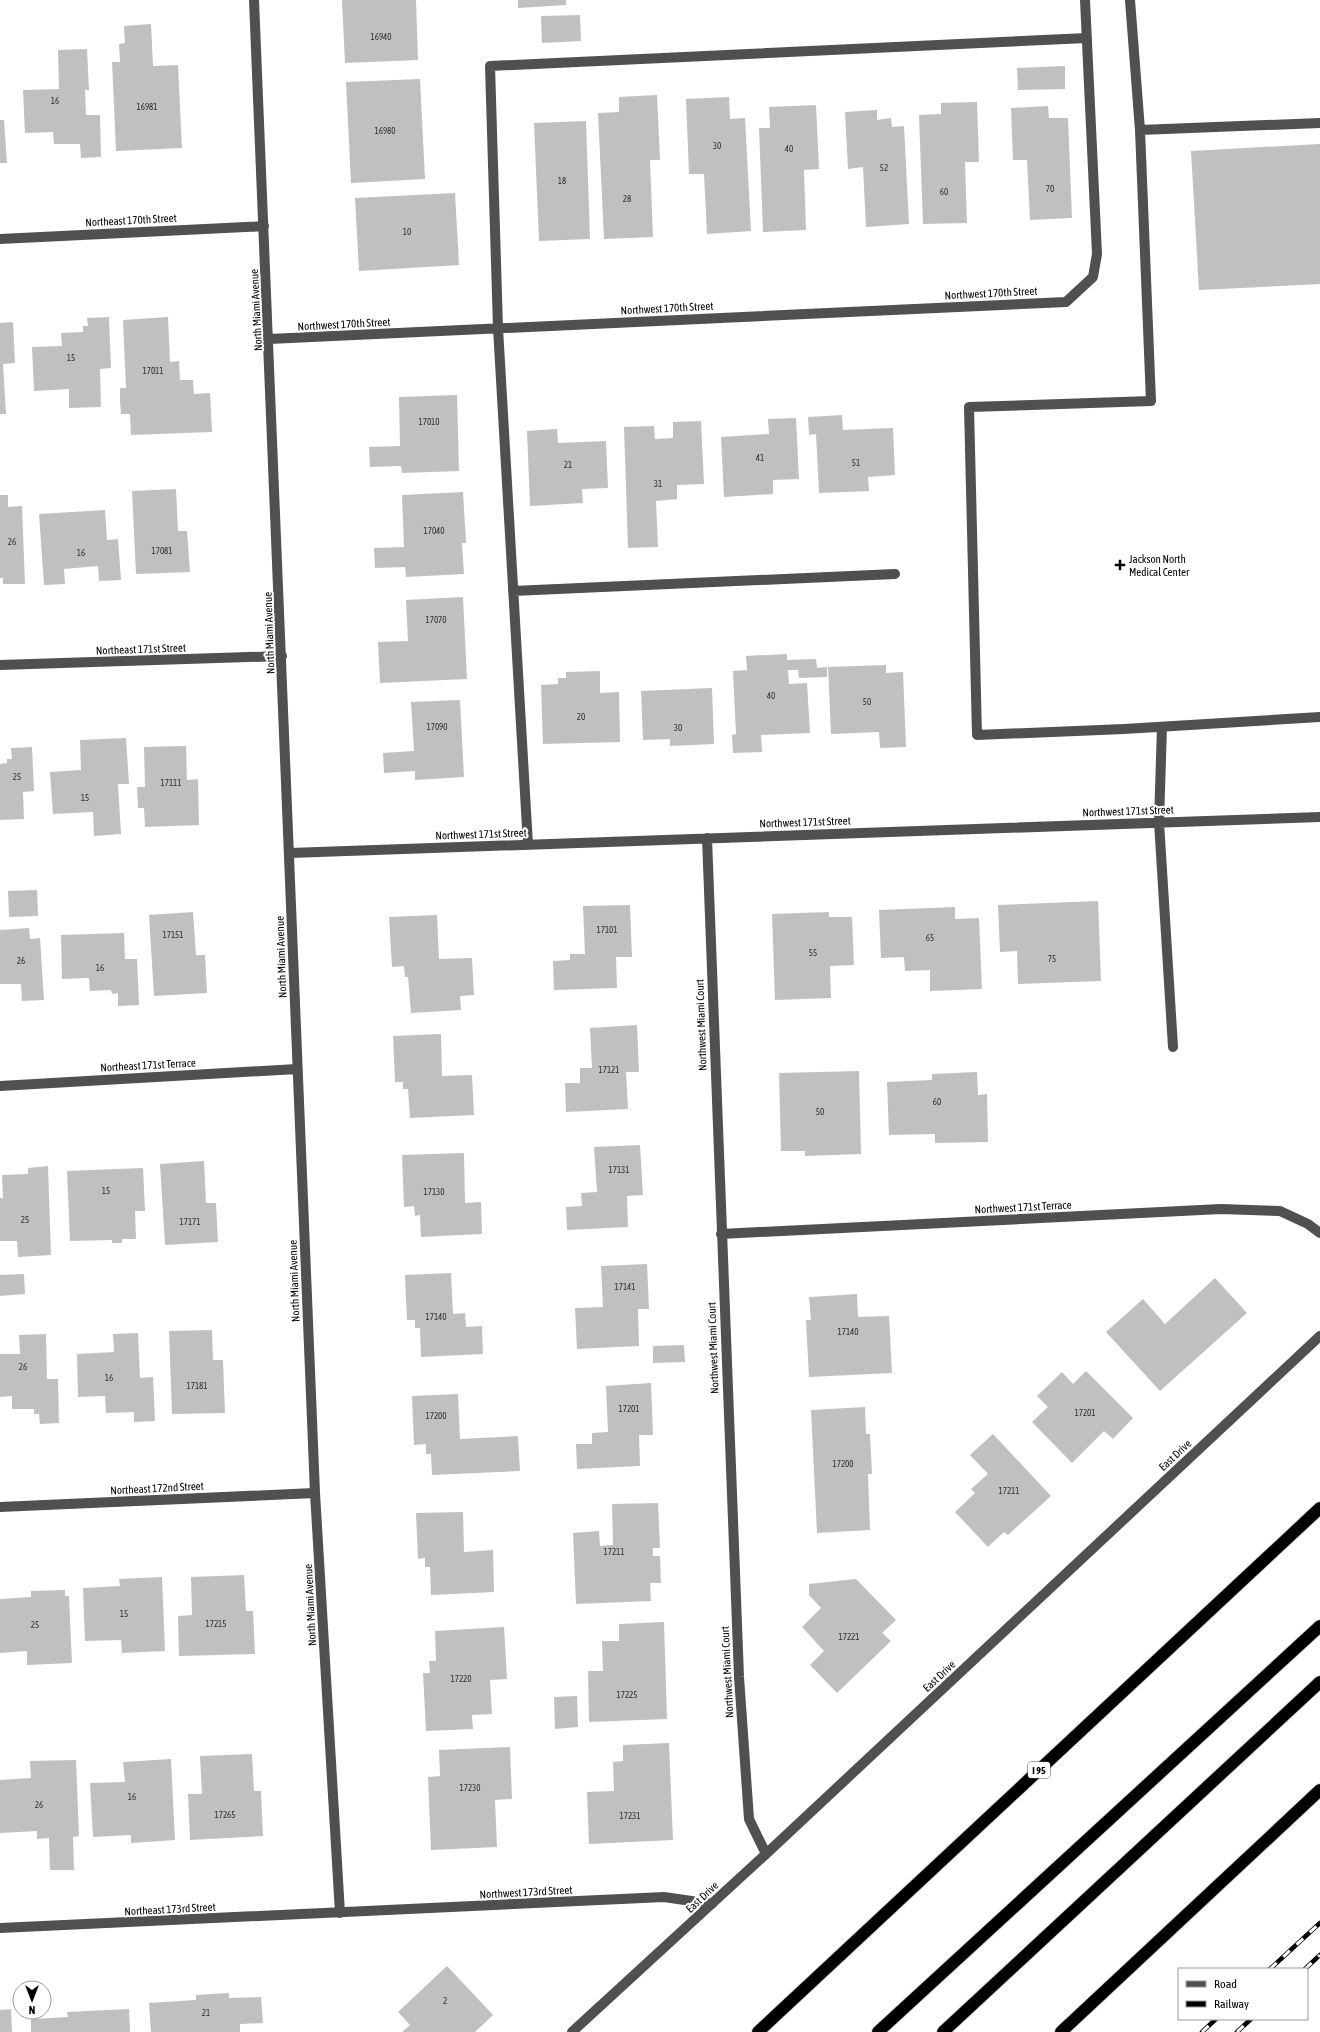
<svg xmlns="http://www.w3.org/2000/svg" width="1320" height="2032" font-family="'Asap Condensed',sans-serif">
<rect width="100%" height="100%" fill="#fff"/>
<!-- building -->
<path fill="#c0c0c0" d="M 342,0 L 416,0 L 418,60 L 345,63 Z
M 518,0 L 566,0 L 566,5 L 518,8 Z
M 580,15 L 581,41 L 542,43 L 541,16 Z
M 151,24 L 153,66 L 178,65 L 182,148 L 116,151 L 112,62 L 120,62 L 119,44 L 125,43 L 124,26 Z
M 87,49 L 89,90 L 85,90 L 86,115 L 100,115 L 101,157 L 81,158 L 80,144 L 54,144 L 53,132 L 25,133 L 23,90 L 59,89 L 58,50 Z
M 1065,66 L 1065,89 L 1018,90 L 1017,68 Z
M 420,79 L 425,179 L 351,183 L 346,82 Z
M 657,95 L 660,160 L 650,160 L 653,237 L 604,239 L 598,113 L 619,112 L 619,97 Z
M 729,97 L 730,119 L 745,118 L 751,231 L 707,234 L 704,174 L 689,174 L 686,99 Z
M 977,102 L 979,162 L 965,162 L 967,223 L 923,224 L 919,115 L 941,114 L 941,103 Z
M 816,105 L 819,169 L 804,170 L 806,230 L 763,232 L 759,128 L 770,128 L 769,107 Z
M 1048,106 L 1049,118 L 1068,118 L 1072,218 L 1030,220 L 1027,160 L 1013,160 L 1011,108 Z
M 877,110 L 877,120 L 891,118 L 892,127 L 904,126 L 909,224 L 866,227 L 863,167 L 848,169 L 845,112 Z
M 0,120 L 4,120 L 7,163 L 0,163 Z
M 586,121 L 590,239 L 539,241 L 534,123 Z
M 1320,144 L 1320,284 L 1199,290 L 1191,151 Z
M 455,193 L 459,265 L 359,271 L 355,198 Z
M 109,317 L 111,368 L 100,369 L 101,407 L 69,408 L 69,389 L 34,391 L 32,347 L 62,346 L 61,333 L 83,332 L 83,326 L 88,326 L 87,318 Z
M 168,317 L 170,362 L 179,361 L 180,380 L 193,380 L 194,394 L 210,393 L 212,432 L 131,435 L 130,414 L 121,414 L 120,401 L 120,388 L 126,388 L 123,320 Z
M 13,322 L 15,363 L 3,364 L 6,414 L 0,414 L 0,323 Z
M 457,395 L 459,471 L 402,473 L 401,466 L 370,467 L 369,447 L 400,446 L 399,397 Z
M 842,415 L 843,430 L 893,428 L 895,475 L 868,477 L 869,491 L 819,493 L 816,434 L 809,435 L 808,417 Z
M 796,418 L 799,479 L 773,480 L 773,494 L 724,497 L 721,437 L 769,434 L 768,419 Z
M 701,421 L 704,484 L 677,485 L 677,499 L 656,501 L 658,547 L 628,548 L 624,427 L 654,426 L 655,439 L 673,438 L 673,422 Z
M 557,429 L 558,443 L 606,441 L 608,488 L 582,489 L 583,503 L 530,506 L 527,431 Z
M 176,489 L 178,531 L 187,531 L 190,572 L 136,574 L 132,491 Z
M 463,492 L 466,543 L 462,543 L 464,574 L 406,577 L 405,567 L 375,568 L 374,548 L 404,547 L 402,495 Z
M 0,495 L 8,495 L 8,507 L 22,506 L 25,584 L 3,584 L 3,578 L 0,578 Z
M 105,510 L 107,540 L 118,539 L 121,580 L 99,581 L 98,566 L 64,569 L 65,584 L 44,585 L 39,514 Z
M 463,597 L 467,679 L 380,683 L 378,642 L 408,641 L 406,600 Z
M 787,654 L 787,660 L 816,659 L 817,668 L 827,667 L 827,677 L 799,678 L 798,670 L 788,670 L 789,684 L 807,683 L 810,733 L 761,735 L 762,752 L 733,753 L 732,735 L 736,734 L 733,671 L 747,670 L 746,656 Z
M 886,665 L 886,673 L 903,672 L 906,747 L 880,748 L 879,732 L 831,734 L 828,667 Z
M 600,671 L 600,693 L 619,692 L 620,742 L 543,744 L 541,685 L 558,684 L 558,678 L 566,678 L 566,672 Z
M 712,688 L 714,744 L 670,746 L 670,739 L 643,740 L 641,691 Z
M 460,700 L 464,777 L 415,780 L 415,771 L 384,773 L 383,753 L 414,751 L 411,702 Z
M 126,738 L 129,784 L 118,784 L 121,834 L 94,836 L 93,812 L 53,814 L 50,772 L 81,770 L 80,740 Z
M 186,746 L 187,780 L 198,779 L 199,825 L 145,827 L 144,808 L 138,808 L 137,787 L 145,787 L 144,747 Z
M 32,747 L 34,791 L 23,792 L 24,819 L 0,820 L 0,764 L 7,763 L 7,759 L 12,759 L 11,748 Z
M 37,890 L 38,916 L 9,917 L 8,891 Z
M 1098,901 L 1101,981 L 1018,984 L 1017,951 L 1000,952 L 998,905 Z
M 630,905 L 632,957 L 616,957 L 617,988 L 554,990 L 553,961 L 570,960 L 570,954 L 585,954 L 583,906 Z
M 955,907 L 955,919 L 979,918 L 982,989 L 930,991 L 930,970 L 905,971 L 904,957 L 881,958 L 879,910 Z
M 193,912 L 196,955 L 205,955 L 207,993 L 154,996 L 149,915 Z
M 829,912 L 829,917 L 852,917 L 854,965 L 830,966 L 831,998 L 775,1000 L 772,914 Z
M 437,915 L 439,959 L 472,958 L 474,995 L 460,996 L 461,1010 L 411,1013 L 408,977 L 405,977 L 404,966 L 392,967 L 389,917 Z
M 29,928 L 30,939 L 40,938 L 44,1000 L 22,1001 L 21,984 L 0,984 L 0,930 Z
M 124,933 L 125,959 L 137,959 L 139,1005 L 118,1006 L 118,993 L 112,994 L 111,990 L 90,991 L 89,978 L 62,979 L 61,935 Z
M 637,1025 L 639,1072 L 626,1072 L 628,1109 L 566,1112 L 565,1083 L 580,1083 L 580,1068 L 592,1068 L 590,1028 Z
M 441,1034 L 442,1076 L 472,1075 L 474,1115 L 410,1118 L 408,1089 L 403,1089 L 403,1082 L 395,1082 L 393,1036 Z
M 859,1071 L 861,1154 L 805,1156 L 805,1151 L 781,1151 L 779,1073 Z
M 977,1072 L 978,1095 L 987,1094 L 988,1142 L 935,1143 L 935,1134 L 889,1135 L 887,1082 L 932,1080 L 932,1074 Z
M 640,1145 L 643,1195 L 627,1196 L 628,1227 L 567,1230 L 566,1207 L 582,1206 L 581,1193 L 597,1192 L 594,1147 Z
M 464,1153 L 465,1203 L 481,1202 L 482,1234 L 421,1237 L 420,1215 L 415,1216 L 414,1206 L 404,1207 L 402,1155 Z
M 204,1161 L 206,1203 L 216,1203 L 218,1242 L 165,1245 L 160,1164 Z
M 48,1166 L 51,1255 L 18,1257 L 17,1241 L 0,1241 L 0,1198 L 3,1198 L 2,1175 L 28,1174 L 28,1168 Z
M 143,1168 L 145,1211 L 135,1211 L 136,1239 L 122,1239 L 122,1243 L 112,1243 L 112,1240 L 70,1241 L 67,1171 Z
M 647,1264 L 649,1309 L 638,1309 L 639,1346 L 577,1349 L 575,1308 L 603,1307 L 601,1266 Z
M 451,1273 L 453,1314 L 465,1313 L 466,1327 L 482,1326 L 483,1354 L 421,1357 L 420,1328 L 415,1328 L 415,1320 L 407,1320 L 405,1275 Z
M 24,1274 L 25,1294 L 0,1296 L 0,1275 Z
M 1215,1278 L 1247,1313 L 1160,1391 L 1106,1332 L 1143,1299 L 1165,1324 Z
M 857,1294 L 858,1317 L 889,1316 L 892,1373 L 809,1377 L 806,1320 L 811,1320 L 809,1297 Z
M 212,1330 L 213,1360 L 223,1360 L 225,1413 L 172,1414 L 169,1331 Z
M 138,1333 L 140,1378 L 153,1377 L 155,1421 L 134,1422 L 134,1412 L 106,1413 L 105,1396 L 78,1397 L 77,1354 L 114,1352 L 113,1334 Z
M 46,1334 L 47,1379 L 58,1379 L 59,1423 L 40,1424 L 39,1414 L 34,1414 L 34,1409 L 12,1409 L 12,1396 L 0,1397 L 0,1354 L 20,1354 L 19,1335 Z
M 684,1345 L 685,1362 L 653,1363 L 653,1346 Z
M 1086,1371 L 1133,1418 L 1113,1439 L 1104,1431 L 1072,1463 L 1032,1422 L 1048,1407 L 1037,1396 L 1062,1372 L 1073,1384 Z
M 651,1383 L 653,1435 L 639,1435 L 640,1466 L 577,1469 L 576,1444 L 592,1444 L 592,1433 L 608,1432 L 606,1386 Z
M 458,1394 L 460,1439 L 518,1436 L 520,1471 L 432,1475 L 431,1454 L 426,1454 L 426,1444 L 414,1445 L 412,1396 Z
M 865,1407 L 866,1434 L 870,1434 L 872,1474 L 868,1474 L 870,1530 L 817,1533 L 811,1410 Z
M 993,1434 L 1051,1496 L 1008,1535 L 1004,1532 L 988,1547 L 955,1512 L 975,1493 L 971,1489 L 988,1474 L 970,1455 Z
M 658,1503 L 660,1548 L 653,1548 L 653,1556 L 660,1556 L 661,1583 L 650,1583 L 651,1601 L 576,1604 L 573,1533 L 599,1531 L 600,1546 L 613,1545 L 612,1504 Z
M 463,1512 L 464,1552 L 493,1550 L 494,1592 L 431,1595 L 430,1567 L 425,1567 L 425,1558 L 418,1559 L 416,1513 Z
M 244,1575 L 246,1611 L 253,1611 L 255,1654 L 179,1656 L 178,1616 L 192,1615 L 191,1577 Z
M 162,1577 L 165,1651 L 122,1653 L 121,1640 L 85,1641 L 83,1588 L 120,1586 L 119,1579 Z
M 856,1579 L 896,1620 L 882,1633 L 891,1641 L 837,1693 L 810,1665 L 824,1651 L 802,1627 L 821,1608 L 809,1595 L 809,1584 Z
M 65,1590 L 65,1596 L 69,1596 L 72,1663 L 27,1665 L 27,1651 L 0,1653 L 0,1599 L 31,1597 L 31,1591 Z
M 664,1622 L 667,1719 L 589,1722 L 588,1671 L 603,1671 L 602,1641 L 619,1641 L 619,1624 Z
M 504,1627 L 507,1679 L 490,1680 L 492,1714 L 472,1715 L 473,1729 L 426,1731 L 423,1673 L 430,1673 L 429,1661 L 436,1661 L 435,1631 Z
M 577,1696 L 578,1727 L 555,1729 L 554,1697 Z
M 669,1743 L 673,1840 L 589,1844 L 587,1792 L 614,1791 L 613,1762 L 623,1761 L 623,1745 Z
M 510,1747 L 512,1799 L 495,1800 L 497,1847 L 431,1850 L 428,1777 L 440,1776 L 439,1750 Z
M 252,1754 L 254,1791 L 261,1791 L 263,1836 L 190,1840 L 188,1794 L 202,1794 L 200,1756 Z
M 171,1759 L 175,1840 L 131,1843 L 131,1835 L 93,1837 L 90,1783 L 125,1782 L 123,1762 Z
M 76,1760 L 79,1836 L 73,1837 L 74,1870 L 50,1870 L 49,1838 L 37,1839 L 37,1831 L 0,1833 L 0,1780 L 31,1778 L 30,1761 Z
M 447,1966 L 493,2015 L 475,2032 L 402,2032 L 410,2025 L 398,2012 Z
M 229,1993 L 229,1998 L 261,1997 L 263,2023 L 240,2024 L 240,2032 L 151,2032 L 149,2003 L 196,2000 L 196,1995 Z
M 11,2009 L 12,2032 L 0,2032 L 0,2010 Z
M 129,2009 L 130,2032 L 31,2032 L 31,2019 L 68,2017 L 67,2012 Z"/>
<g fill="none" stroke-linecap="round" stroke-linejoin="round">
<!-- highway casing -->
<g stroke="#dbdbdb" stroke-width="14">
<path id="highway" d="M 758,2032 L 1320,1508
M 878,2032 L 1320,1626
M 943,2032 L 1320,1682
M 1061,2032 L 1320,1790"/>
</g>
<!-- minor -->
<path stroke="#505050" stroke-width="10" d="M 254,0 L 315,1493 L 340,1913
M 1130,0 L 1140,130 L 1320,123
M 1140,130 L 1151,401 L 969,407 L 977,735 L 1124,729 L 1320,717
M 0,239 L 264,226
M 269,339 L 1066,302 L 1093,277 L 1097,254 L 1085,0
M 513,591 L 895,574
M 0,665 L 282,656
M 1162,727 L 1159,822 L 1173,1047
M 707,838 L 739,1677 L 749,1819 L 766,1854
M 528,845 L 498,328 L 490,66 L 1087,38
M 290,853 L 1320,817
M 0,1086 L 297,1069
M 721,1234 L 1221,1209 L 1280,1211 L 1308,1224 L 1320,1233
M 0,1507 L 315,1493
M 0,1928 L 664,1897 L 712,1904
M 572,2032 L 766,1854 L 1320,1336"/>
<!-- highway -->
<use href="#highway" stroke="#000" stroke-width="12"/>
<!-- rail casing -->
<g stroke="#000" stroke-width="4.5">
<path id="rail" d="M 1270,1969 L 1320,1923
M 1305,1969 L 1320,1955
M 1202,2032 L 1216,2019
M 1237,2032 L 1251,2019"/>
</g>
<!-- rail -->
<use href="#rail" stroke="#fff" stroke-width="3" stroke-dasharray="9" stroke-linecap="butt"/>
</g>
<!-- markers -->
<path fill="#000" stroke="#fff" stroke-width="1.5" d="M1118 559h4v4h4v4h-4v4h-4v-4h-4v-4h4z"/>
<g text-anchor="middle" stroke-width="4" stroke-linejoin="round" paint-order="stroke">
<!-- number labels -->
<g font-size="9" fill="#303030">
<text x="381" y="40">16940</text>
<text x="55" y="104">16</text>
<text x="147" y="110">16981</text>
<text x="385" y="134">16980</text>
<text x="717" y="149">30</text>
<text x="789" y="152">40</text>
<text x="884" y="171">52</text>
<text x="562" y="184">18</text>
<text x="1050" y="192">70</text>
<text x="944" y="195">60</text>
<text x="627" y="202">28</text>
<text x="407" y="235">10</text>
<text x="71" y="361">15</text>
<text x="153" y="374">17011</text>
<text x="429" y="425">17010</text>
<text x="760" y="461">41</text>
<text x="856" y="466">51</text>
<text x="568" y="468">21</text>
<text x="658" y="487">31</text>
<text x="434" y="534">17040</text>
<text x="12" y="545">26</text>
<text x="162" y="554">17081</text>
<text x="81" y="556">16</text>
<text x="436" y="623">17070</text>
<text x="771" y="699">40</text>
<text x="867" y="705">50</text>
<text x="581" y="720">20</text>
<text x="437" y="730">17090</text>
<text x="678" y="731">30</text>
<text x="17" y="780">25</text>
<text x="171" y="786">17111</text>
<text x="85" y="801">15</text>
<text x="607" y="933">17101</text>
<text x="173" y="938">17151</text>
<text x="930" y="941">65</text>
<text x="813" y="956">55</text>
<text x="1052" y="962">75</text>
<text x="21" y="964">26</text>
<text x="100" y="971">16</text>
<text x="609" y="1073">17121</text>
<text x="937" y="1105">60</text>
<text x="820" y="1115">50</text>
<text x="619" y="1173">17131</text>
<text x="106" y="1194">15</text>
<text x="434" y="1195">17130</text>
<text x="25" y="1223">25</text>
<text x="190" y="1225">17171</text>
<text x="625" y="1290">17141</text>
<text x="436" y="1320">17140</text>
<text x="848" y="1335">17140</text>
<text x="23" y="1370">26</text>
<text x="109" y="1381">16</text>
<text x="197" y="1389">17181</text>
<text x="629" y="1412">17201</text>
<text x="1085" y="1416">17201</text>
<text x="436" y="1419">17200</text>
<text x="843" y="1467">17200</text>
<text x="1009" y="1494">17211</text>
<text x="614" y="1555">17211</text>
<text x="124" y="1617">15</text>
<text x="216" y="1627">17215</text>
<text x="35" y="1628">25</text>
<text x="849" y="1640">17221</text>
<text x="461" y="1682">17220</text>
<text x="627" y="1698">17225</text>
<text x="470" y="1791">17230</text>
<text x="132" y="1800">16</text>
<text x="39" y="1808">26</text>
<text x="225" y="1818">17265</text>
<text x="630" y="1819">17231</text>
<text x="445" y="2004">2</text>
<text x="206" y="2016">21</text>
</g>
<!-- shield labels -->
<rect fill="#fff" stroke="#4c4c4c" stroke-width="1" x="1028" y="1762" width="22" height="16" rx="3"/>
<g font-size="10" font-weight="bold" fill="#000">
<text x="1039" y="1774">I 95</text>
</g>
<!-- street labels -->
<g font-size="11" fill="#000" stroke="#fff">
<text transform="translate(131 220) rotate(-3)" y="4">Northeast 170th Street</text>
<text transform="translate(991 293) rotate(-3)" y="4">Northwest 170th Street</text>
<text transform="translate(667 308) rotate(-3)" y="4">Northwest 170th Street</text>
<text transform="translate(256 310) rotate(-93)" y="4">North Miami Avenue</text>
<text transform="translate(344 324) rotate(-3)" y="4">Northwest 170th Street</text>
<text transform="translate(269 633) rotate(-92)" y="4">North Miami Avenue</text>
<text transform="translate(141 649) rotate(-2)" y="4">Northeast 171st Street</text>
<text transform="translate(1128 811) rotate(-2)" y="4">Northwest 171st Street</text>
<text transform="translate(805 822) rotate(-2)" y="4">Northwest 171st Street</text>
<text transform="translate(481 834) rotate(-2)" y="4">Northwest 171st Street</text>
<text transform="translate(281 957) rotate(-92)" y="4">North Miami Avenue</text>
<text transform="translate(701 1025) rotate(-92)" y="4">Northwest Miami Court</text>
<text transform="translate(148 1065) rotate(-3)" y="4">Northeast 171st Terrace</text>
<text transform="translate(1023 1207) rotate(-3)" y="4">Northwest 171st Terrace</text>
<text transform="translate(294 1281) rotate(-92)" y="4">North Miami Avenue</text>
<text transform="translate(713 1348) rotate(-92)" y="4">Northwest Miami Court</text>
<text transform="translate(1175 1455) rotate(-43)" y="4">East Drive</text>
<text transform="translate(157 1488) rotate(-3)" y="4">Northeast 172nd Street</text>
<text transform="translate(310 1605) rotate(-93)" y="4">North Miami Avenue</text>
<text transform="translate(727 1672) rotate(-93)" y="4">Northwest Miami Court</text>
<text transform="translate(939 1676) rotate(-43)" y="4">East Drive</text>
<text transform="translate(526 1892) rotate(-3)" y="4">Northwest 173rd Street</text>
<text transform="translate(702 1897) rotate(-43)" y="4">East Drive</text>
<text transform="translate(170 1909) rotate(-3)" y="4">Northeast 173rd Street</text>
</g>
<!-- poi labels -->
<g font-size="11" fill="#000" stroke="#fff" text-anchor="start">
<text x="1129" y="563">Jackson North<tspan x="1129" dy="13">Medical Center</tspan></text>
</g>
</g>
<!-- legend -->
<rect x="1178" y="1968" width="130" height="52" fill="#ffffff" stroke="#999999"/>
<rect x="1186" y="1981" width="20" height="6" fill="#505050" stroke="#999999"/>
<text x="1214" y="1988" font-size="12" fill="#000000">Road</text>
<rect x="1186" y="2001" width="20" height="6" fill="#000000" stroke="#999999"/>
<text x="1214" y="2008" font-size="12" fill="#000000">Railway</text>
<!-- north arrow -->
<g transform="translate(32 2000) rotate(180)"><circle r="19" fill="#ffffff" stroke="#999999"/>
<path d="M0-3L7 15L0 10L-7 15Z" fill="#000000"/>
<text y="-6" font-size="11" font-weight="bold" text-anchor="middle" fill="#000000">N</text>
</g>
</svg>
